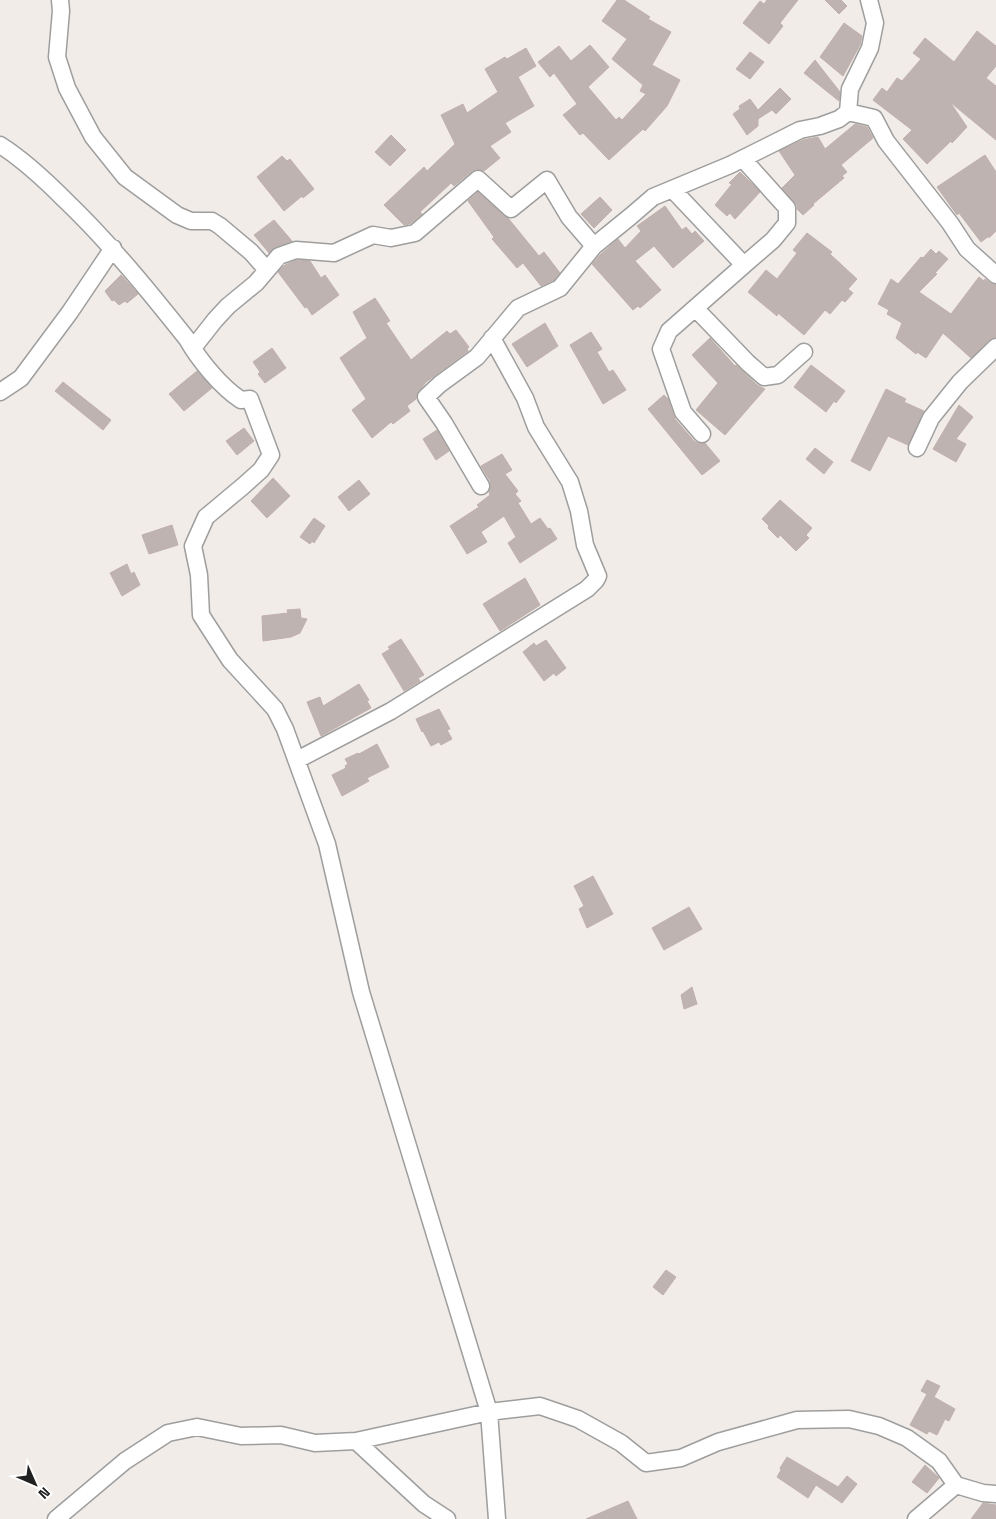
<svg xmlns="http://www.w3.org/2000/svg" width="996" height="1519" font-family="'Space Grotesk',sans-serif">
<rect width="100%" height="100%" fill="#f1ece8"/>
<!-- building -->
<path fill="#beb3b1" stroke="#c2b0ab" d="M 617,0 L 624,0 L 650,17 L 648,19 L 671,32 L 652,65 L 680,80 L 667,106 L 645,131 L 643,129 L 609,160 L 583,133 L 580,135 L 563,115 L 577,104 L 554,73 L 550,77 L 538,62 L 559,46 L 571,61 L 590,45 L 609,67 L 588,87 L 616,120 L 619,117 L 622,120 L 646,94 L 640,91 L 643,85 L 612,59 L 627,39 L 602,21 Z
M 767,0 L 798,0 L 780,23 L 783,26 L 769,44 L 743,23 L 760,1 L 764,4 Z
M 825,0 L 841,0 L 847,6 L 839,14 Z
M 844,23 L 862,36 L 860,45 L 843,76 L 820,57 Z
M 977,31 L 996,46 L 996,66 L 986,78 L 996,86 L 996,140 L 950,102 L 967,127 L 952,143 L 951,141 L 927,164 L 903,139 L 912,130 L 873,100 L 882,88 L 887,92 L 897,78 L 902,81 L 921,59 L 913,53 L 925,38 L 954,62 Z
M 526,48 L 536,66 L 518,77 L 534,106 L 505,123 L 511,132 L 490,146 L 500,158 L 484,171 L 476,169 L 472,171 L 454,186 L 451,183 L 420,212 L 422,214 L 410,224 L 404,225 L 384,205 L 424,167 L 427,171 L 455,144 L 441,115 L 463,104 L 467,113 L 498,92 L 485,69 L 505,57 L 507,59 Z
M 750,52 L 764,62 L 750,79 L 736,69 Z
M 815,60 L 840,92 L 839,101 L 804,73 Z
M 780,88 L 791,99 L 776,114 L 772,110 L 758,119 L 758,126 L 747,135 L 733,114 L 740,109 L 739,106 L 750,99 L 758,110 Z
M 855,124 L 867,127 L 873,138 L 841,165 L 847,172 L 842,176 L 844,178 L 813,204 L 814,205 L 803,215 L 797,209 L 797,205 L 782,188 L 795,175 L 779,151 L 803,140 L 818,137 L 825,149 Z
M 391,135 L 406,150 L 390,166 L 375,152 Z
M 985,155 L 996,172 L 996,231 L 989,238 L 989,236 L 981,242 L 959,213 L 957,215 L 937,187 Z
M 282,156 L 287,161 L 290,159 L 314,189 L 303,198 L 302,196 L 284,211 L 257,177 Z
M 740,172 L 760,192 L 735,219 L 730,213 L 727,216 L 715,205 L 732,184 L 729,183 Z
M 478,192 L 508,218 L 539,256 L 544,252 L 560,273 L 554,280 L 541,286 L 523,263 L 517,268 L 492,239 L 494,237 L 468,201 Z
M 600,197 L 612,210 L 594,228 L 581,214 Z
M 665,206 L 682,230 L 686,227 L 692,234 L 695,231 L 704,241 L 673,268 L 654,246 L 635,261 L 661,290 L 640,308 L 638,306 L 633,310 L 592,264 L 600,255 L 618,239 L 625,248 L 641,231 L 637,226 Z
M 274,220 L 292,241 L 275,247 L 269,253 L 254,235 Z
M 807,233 L 832,252 L 830,254 L 857,279 L 848,289 L 853,293 L 845,302 L 842,300 L 830,314 L 825,310 L 804,335 L 778,313 L 777,316 L 748,292 L 766,270 L 777,279 L 797,253 L 793,250 Z
M 931,249 L 936,254 L 939,251 L 948,259 L 935,273 L 937,274 L 919,292 L 951,314 L 979,277 L 984,281 L 985,279 L 990,283 L 996,285 L 996,337 L 989,340 L 971,358 L 943,333 L 926,358 L 917,352 L 916,354 L 896,338 L 902,323 L 887,314 L 889,310 L 878,304 L 891,279 L 898,284 L 921,257 L 923,258 Z
M 297,260 L 310,261 L 321,278 L 325,275 L 339,295 L 312,315 L 307,307 L 305,308 L 278,272 L 285,265 Z
M 121,275 L 138,294 L 127,303 L 125,301 L 119,305 L 114,300 L 112,301 L 105,291 Z
M 375,298 L 390,321 L 386,323 L 411,360 L 447,331 L 450,334 L 456,330 L 469,347 L 467,349 L 468,351 L 426,382 L 417,393 L 416,399 L 407,406 L 410,411 L 393,424 L 391,422 L 372,438 L 352,410 L 366,399 L 340,358 L 367,338 L 353,312 Z
M 545,323 L 558,346 L 527,367 L 512,344 Z
M 591,332 L 602,349 L 597,352 L 609,372 L 613,370 L 626,390 L 603,404 L 570,345 Z
M 710,338 L 735,366 L 736,365 L 757,385 L 765,389 L 725,435 L 696,410 L 718,383 L 692,355 Z
M 272,348 L 286,368 L 265,383 L 258,374 L 260,372 L 253,362 Z
M 811,365 L 845,391 L 836,403 L 834,401 L 826,412 L 794,387 Z
M 197,371 L 212,388 L 184,411 L 169,394 Z
M 63,382 L 111,420 L 103,430 L 55,391 Z
M 886,389 L 906,399 L 904,402 L 924,411 L 908,445 L 888,436 L 870,471 L 851,461 Z
M 664,395 L 668,399 L 675,419 L 694,441 L 699,444 L 705,443 L 720,461 L 702,475 L 648,409 Z
M 959,405 L 973,417 L 956,439 L 966,444 L 956,462 L 933,449 Z
M 244,428 L 254,441 L 237,455 L 226,441 Z
M 437,430 L 449,451 L 436,460 L 423,439 Z
M 815,448 L 833,462 L 824,474 L 806,459 Z
M 502,454 L 512,470 L 505,474 L 518,491 L 515,494 L 521,501 L 518,503 L 531,524 L 540,518 L 548,529 L 550,528 L 557,539 L 520,563 L 508,543 L 516,537 L 504,516 L 481,532 L 487,542 L 467,554 L 450,526 L 479,507 L 477,505 L 490,495 L 489,492 L 491,486 L 490,481 L 481,466 Z
M 273,478 L 290,496 L 267,518 L 251,501 Z
M 359,480 L 370,494 L 349,511 L 338,497 Z
M 780,500 L 812,528 L 806,535 L 809,538 L 796,551 L 780,535 L 778,538 L 768,528 L 769,526 L 762,519 Z
M 314,518 L 325,526 L 314,543 L 312,541 L 310,544 L 300,537 Z
M 172,525 L 178,545 L 149,554 L 142,535 Z
M 127,564 L 131,574 L 134,572 L 140,585 L 122,596 L 110,573 Z
M 525,578 L 540,605 L 500,631 L 483,604 Z
M 300,609 L 301,618 L 307,619 L 300,633 L 291,637 L 263,641 L 262,616 L 288,613 L 287,610 Z
M 401,639 L 424,675 L 418,678 L 420,681 L 404,691 L 382,654 L 390,649 L 388,647 Z
M 546,640 L 566,668 L 556,676 L 554,673 L 544,681 L 523,652 L 534,643 L 536,646 Z
M 359,684 L 369,700 L 367,701 L 371,708 L 321,736 L 307,702 L 320,697 L 323,706 Z
M 439,709 L 450,729 L 447,730 L 452,739 L 441,745 L 439,742 L 431,746 L 423,731 L 422,732 L 416,719 Z
M 377,744 L 389,767 L 367,778 L 369,781 L 342,796 L 332,775 L 346,768 L 345,766 L 348,764 L 345,759 L 358,753 L 359,754 Z
M 593,876 L 613,914 L 587,928 L 579,909 L 584,906 L 574,886 Z
M 689,907 L 702,929 L 664,950 L 652,928 Z
M 692,987 L 697,1004 L 684,1009 L 681,995 Z
M 666,1270 L 676,1277 L 663,1295 L 653,1287 Z
M 927,1380 L 940,1386 L 934,1397 L 955,1409 L 949,1421 L 945,1419 L 937,1435 L 929,1431 L 927,1434 L 910,1425 L 927,1394 L 921,1391 Z
M 787,1457 L 838,1487 L 847,1476 L 857,1484 L 842,1503 L 816,1485 L 808,1498 L 777,1477 L 781,1470 L 780,1468 Z
M 925,1465 L 939,1478 L 927,1493 L 912,1482 Z
M 628,1501 L 637,1519 L 586,1519 Z
M 983,1503 L 996,1505 L 996,1519 L 971,1519 Z"/>
<g fill="none" stroke-linecap="round" stroke-linejoin="round">
<!-- minor casing -->
<g stroke="#9e9e9e" stroke-width="19">
<path id="minor" d="M 60,0 L 61,11 L 57,57 L 67,88 L 93,137 L 125,177 L 177,215 L 191,221 L 212,221 L 220,226 L 251,252 L 267,270
M 848,112 L 874,118 L 886,141 L 950,223 L 967,249 L 996,275
M 0,145 C 24,160 44,179 64,199 C 109,242 148,290 187,339 C 199,360 221,387 241,400 L 250,399 L 271,455 L 261,470 L 242,487 L 206,517 L 193,546 L 199,575 L 201,615 L 230,660 L 275,709 L 285,729 L 327,844 L 361,992 L 489,1412 L 497,1519
M 743,159 L 787,208 L 787,223 L 773,240 L 744,265
M 672,189 L 744,265 L 669,331 L 661,349 L 683,412 L 702,434
M 695,308 L 748,363 L 764,377 L 778,375 L 804,352
M 193,348 L 215,320 L 228,306 L 256,283 L 279,256 L 296,250 L 334,253 L 373,235 L 391,238 L 415,233 L 478,179 L 511,209 L 547,180 L 569,217 L 594,246
M 0,392 L 21,378 L 70,312 L 113,248
M 917,448 L 931,418 L 960,382 L 996,347
M 481,486 L 444,423 L 426,397 L 440,384 L 477,357 L 518,308 L 560,288 L 594,246 L 631,216 L 653,197 L 730,165 L 800,130 L 820,126 L 839,119 L 848,112 L 850,89 L 870,48 L 875,23 L 869,0
M 297,760 L 391,711 L 587,589 L 596,580 L 598,576 L 585,545 L 579,511 L 570,482 L 536,427 L 525,398 L 492,338
M 356,1441 L 424,1504 L 447,1519
M 56,1519 L 125,1461 L 168,1433 L 197,1427 L 241,1436 L 281,1435 L 315,1443 L 356,1441 L 489,1412 L 540,1406 L 578,1419 L 621,1443 L 646,1463 L 681,1458 L 718,1442 L 797,1420 L 849,1419 L 879,1426 L 907,1438 L 939,1461 L 956,1485
M 916,1519 L 956,1485 L 983,1493 L 996,1494"/>
</g>
<!-- minor -->
<use href="#minor" stroke="#fff" stroke-width="16"/>
</g>
<!-- north arrow -->
<g transform="translate(35 1484) rotate(135)" stroke="#ffffff" stroke-width="4" paint-order="stroke">
<path d="M0-4L9 19L0 12L-9 19Z" fill="#212121"/>
<text y="-8" font-size="14" font-weight="bold" text-anchor="middle" fill="#212121">N</text>
</g>
</svg>
